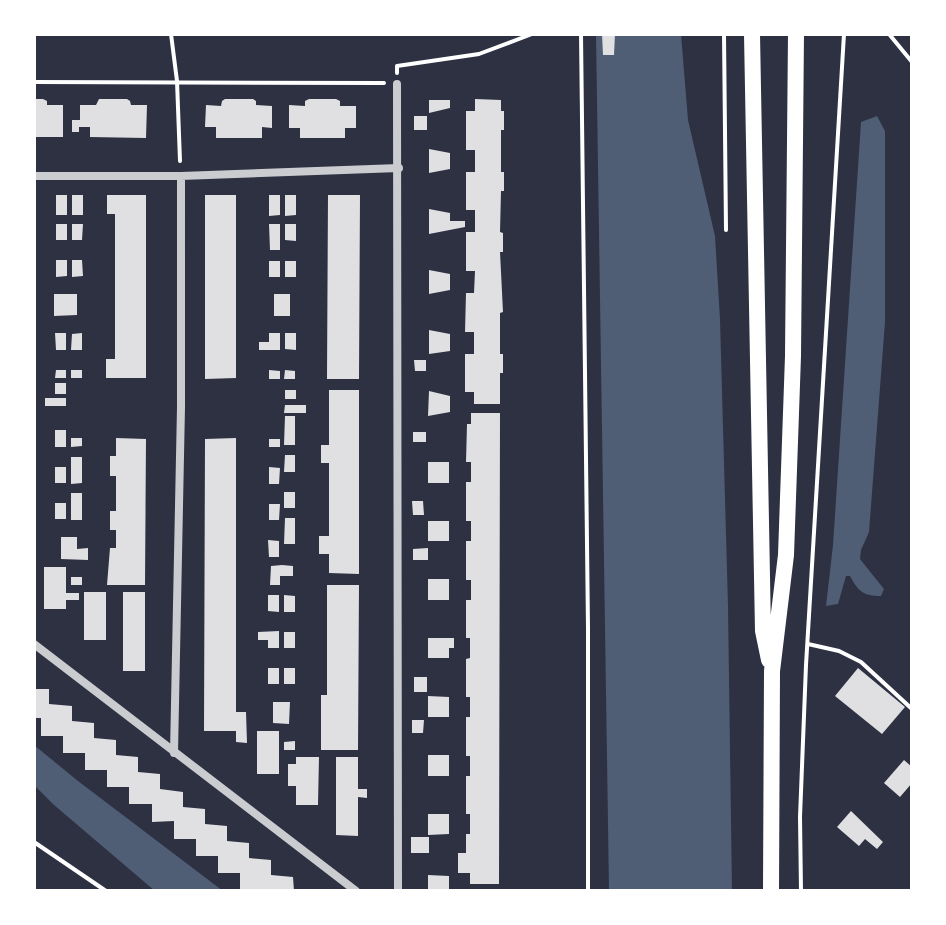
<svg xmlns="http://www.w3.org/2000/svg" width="946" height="925" font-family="Jost,sans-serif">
<rect width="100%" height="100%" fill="#2d3142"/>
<!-- water -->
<path fill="#4f5d75" d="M 596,34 L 681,34 L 688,120 L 715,236 L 720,319 L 728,606 L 732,891 L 609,891 Z
M 877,116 L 885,131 L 885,322 L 869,532 L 861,550 L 860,559 L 884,589 L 881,596 C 863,596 858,591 850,576 L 846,576 L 838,604 L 826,606 L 833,545 L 861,122 Z
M 34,745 L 78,781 L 223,891 L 155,891 L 54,805 L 34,785 Z"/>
<!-- building -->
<path fill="#e0e0e3" d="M 602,34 L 615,34 L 614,55 L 603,55 Z
M 34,99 L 43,99 L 47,101 L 47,105 L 63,105 L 63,137 L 34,137 Z
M 99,99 L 127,99 L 130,101 L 131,105 L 147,105 L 146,138 L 90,137 L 90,127 L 79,127 L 79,132 L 72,132 L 72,120 L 80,120 L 80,105 L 96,105 Z
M 225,99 L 253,99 L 256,101 L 256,105 L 272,106 L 272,128 L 262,127 L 262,138 L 216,138 L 216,127 L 205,127 L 206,105 L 221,106 L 222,101 Z
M 309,99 L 336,99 L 340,101 L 340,106 L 356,106 L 356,128 L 345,128 L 345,138 L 300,138 L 300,128 L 289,128 L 289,105 L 305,106 L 305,101 Z
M 475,99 L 501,100 L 501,111 L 504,111 L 504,130 L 501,130 L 501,172 L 504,172 L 504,191 L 501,191 L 500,232 L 503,233 L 503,252 L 500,252 L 503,312 L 500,313 L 500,354 L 503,354 L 503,373 L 500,373 L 500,404 L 474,404 L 474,392 L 465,392 L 465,354 L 474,354 L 474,332 L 465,332 L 466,293 L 474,293 L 475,271 L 466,271 L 466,232 L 475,232 L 475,210 L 466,210 L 466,172 L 475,172 L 475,150 L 466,150 L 466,111 L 475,111 Z
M 429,100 L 450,100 L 450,108 L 429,113 Z
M 414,116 L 427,116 L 427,130 L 414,130 Z
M 429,149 L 450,153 L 450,169 L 429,173 Z
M 56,195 L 67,195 L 67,215 L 56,215 Z
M 72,195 L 83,195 L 83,215 L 72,215 Z
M 107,195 L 146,195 L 146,378 L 106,378 L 106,359 L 115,359 L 115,214 L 107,214 Z
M 205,195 L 236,195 L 236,378 L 205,379 Z
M 269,195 L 280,195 L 280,215 L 269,216 Z
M 285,195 L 296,195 L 296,215 L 285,216 Z
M 328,195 L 360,195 L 359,379 L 327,379 Z
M 429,209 L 450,213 L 450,221 L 465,221 L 465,227 L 429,234 Z
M 56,224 L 67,224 L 67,240 L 56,240 Z
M 72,224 L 83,224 L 82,240 L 72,240 Z
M 269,224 L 280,224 L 280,250 L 270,250 Z
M 285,224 L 296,224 L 296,241 L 285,240 Z
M 56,260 L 67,260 L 67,276 L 56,277 Z
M 72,260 L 82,260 L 83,276 L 72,277 Z
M 269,261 L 280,261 L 280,277 L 269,277 Z
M 285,261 L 296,261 L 296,277 L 285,277 Z
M 429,270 L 450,274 L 450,290 L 429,294 Z
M 54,294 L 77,294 L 77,315 L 54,316 Z
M 274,294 L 290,294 L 290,316 L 274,316 Z
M 429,330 L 450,334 L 450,351 L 429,354 Z
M 55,333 L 66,333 L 66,350 L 56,350 Z
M 82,333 L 82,350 L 71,350 L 72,334 Z
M 269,333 L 280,333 L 280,350 L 259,350 L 259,342 L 269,342 Z
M 285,333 L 296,333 L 296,350 L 285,349 Z
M 414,360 L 426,360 L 426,371 L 415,371 Z
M 56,370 L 66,370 L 66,378 L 55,378 Z
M 71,370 L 82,370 L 82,378 L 71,378 Z
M 269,370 L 280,371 L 280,379 L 269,379 Z
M 285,370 L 295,371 L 295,379 L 284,379 Z
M 55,383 L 66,383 L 66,394 L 55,394 Z
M 285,390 L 296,390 L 296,399 L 285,399 Z
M 329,390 L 359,390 L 359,574 L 329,573 L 329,554 L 319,554 L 319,536 L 329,536 L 329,463 L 321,463 L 321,445 L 329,445 Z
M 429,391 L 450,396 L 450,412 L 428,416 Z
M 45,398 L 66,398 L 66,406 L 45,406 Z
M 285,405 L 306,405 L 306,413 L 284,413 Z
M 471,413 L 500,413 L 499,884 L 470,884 L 470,873 L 458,873 L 458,853 L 466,853 L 466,834 L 470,834 L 470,814 L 466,814 L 466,776 L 470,776 L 470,756 L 466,756 L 466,717 L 470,717 L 470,697 L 466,697 L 466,659 L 470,658 L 470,638 L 466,638 L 466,600 L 471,600 L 471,580 L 466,580 L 466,541 L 471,541 L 471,521 L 466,521 L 466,482 L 471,482 L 471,462 L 466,462 L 467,424 L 471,424 Z
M 285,416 L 295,416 L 295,445 L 284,445 Z
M 55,430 L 66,430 L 66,447 L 55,447 Z
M 413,432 L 426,432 L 426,442 L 413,442 Z
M 71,438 L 82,438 L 82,446 L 71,447 Z
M 116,438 L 146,439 L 145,585 L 107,585 L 110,548 L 116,548 L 116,530 L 110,530 L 110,511 L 116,511 L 116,476 L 110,476 L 110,456 L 116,456 Z
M 236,438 L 236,712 L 246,712 L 247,743 L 236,742 L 236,731 L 204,731 L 205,439 Z
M 269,439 L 280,439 L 280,447 L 269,447 Z
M 285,455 L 295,455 L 295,472 L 284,472 Z
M 71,457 L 82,457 L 82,483 L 71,484 Z
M 428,462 L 449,462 L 449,483 L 428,483 Z
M 55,467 L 66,467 L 66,483 L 55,483 Z
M 269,467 L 280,468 L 279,484 L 269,484 Z
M 284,492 L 295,492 L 295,508 L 284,508 Z
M 71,493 L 82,493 L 82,520 L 71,520 Z
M 412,501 L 423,501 L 424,515 L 413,515 Z
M 55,503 L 66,503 L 66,519 L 55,519 Z
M 269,504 L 280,504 L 279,520 L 269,520 Z
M 285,518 L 295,518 L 295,544 L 284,544 Z
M 428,521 L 449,521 L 449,541 L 428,541 Z
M 61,537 L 77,537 L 77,549 L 88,548 L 88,560 L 61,559 Z
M 268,540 L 279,541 L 279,557 L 269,557 Z
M 428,548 L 428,560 L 413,560 L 413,549 Z
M 282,565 L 293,566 L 293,576 L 280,576 L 280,585 L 270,585 L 271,566 Z
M 44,567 L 66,567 L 66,593 L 79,593 L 79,600 L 66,600 L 66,609 L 44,609 Z
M 71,577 L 82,577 L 82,585 L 71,585 Z
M 428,579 L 449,579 L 449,600 L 428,600 Z
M 327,585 L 359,585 L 358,750 L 321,750 L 321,695 L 327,695 Z
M 84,592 L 106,592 L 106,640 L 84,640 Z
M 123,592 L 145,592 L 145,671 L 123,671 Z
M 268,595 L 279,595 L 279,612 L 268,611 Z
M 284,595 L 295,596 L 295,612 L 284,612 Z
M 279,631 L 279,648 L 268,648 L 268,640 L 258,640 L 258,632 Z
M 284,632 L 295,632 L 295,648 L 284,648 Z
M 428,638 L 454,638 L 454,648 L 449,648 L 449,658 L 428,658 Z
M 268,668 L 279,668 L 279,684 L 268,684 Z
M 284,668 L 295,668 L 295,684 L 284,684 Z
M 858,668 L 905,707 L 882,734 L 835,696 Z
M 414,677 L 427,677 L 427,692 L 414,692 Z
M 34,689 L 49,689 L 49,704 L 72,706 L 72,721 L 94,723 L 94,738 L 116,740 L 116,755 L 138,757 L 138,772 L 160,774 L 160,789 L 183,792 L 183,807 L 205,809 L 205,824 L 227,826 L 227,841 L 249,843 L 249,858 L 271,860 L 271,875 L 293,877 L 294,891 L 240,890 L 240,873 L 218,873 L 218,856 L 196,856 L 196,839 L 174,839 L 174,821 L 152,822 L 152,804 L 129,804 L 129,787 L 107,787 L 107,770 L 85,770 L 85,753 L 63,753 L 63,736 L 41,736 L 41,718 L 34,718 Z
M 428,696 L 449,697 L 449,717 L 428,717 Z
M 273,702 L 290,702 L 289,724 L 273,723 Z
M 412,720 L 424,720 L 423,733 L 412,733 Z
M 257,731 L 279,731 L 279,774 L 257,774 Z
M 295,741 L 295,750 L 284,750 L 284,742 Z
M 428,755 L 449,755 L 449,776 L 428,776 Z
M 296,757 L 319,757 L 318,805 L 296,805 L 296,786 L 288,786 L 288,764 L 296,764 Z
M 336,757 L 358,757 L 358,789 L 367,789 L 367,798 L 358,797 L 358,836 L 336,835 Z
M 904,760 L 912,767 L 912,783 L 900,797 L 884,783 Z
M 851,811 L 883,842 L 877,849 L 865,839 L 859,846 L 837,827 Z
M 428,814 L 449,814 L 449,834 L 428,835 Z
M 411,837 L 429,837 L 429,853 L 411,853 Z
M 428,875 L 449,876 L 449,889 L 428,890 Z"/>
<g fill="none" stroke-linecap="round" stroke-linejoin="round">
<!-- path -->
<path stroke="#fff" stroke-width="4" d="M 171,34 L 177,81 L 180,161
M 581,34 L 588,628 L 588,891
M 724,34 L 726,230
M 889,34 L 912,62
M 397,73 L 397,66 L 479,54 L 532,34
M 34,82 L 384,83
M 808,644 L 839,651 L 861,662 L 912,709
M 34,842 L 106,891
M 801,891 L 800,817 L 806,665 L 844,34"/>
<!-- minor -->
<path stroke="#caccd0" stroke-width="8" d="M 397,84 L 398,891
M 34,176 L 181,176 L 399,168
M 34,644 L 356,891
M 174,753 L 181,407 L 181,176"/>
<!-- secondary -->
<path stroke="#fff" stroke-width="16" d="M 752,34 L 763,631 L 769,660
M 771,891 L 772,671 L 786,555 L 793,356 L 796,34"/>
</g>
<!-- border -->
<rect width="946" height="925" fill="none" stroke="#ffffff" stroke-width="72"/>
</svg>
